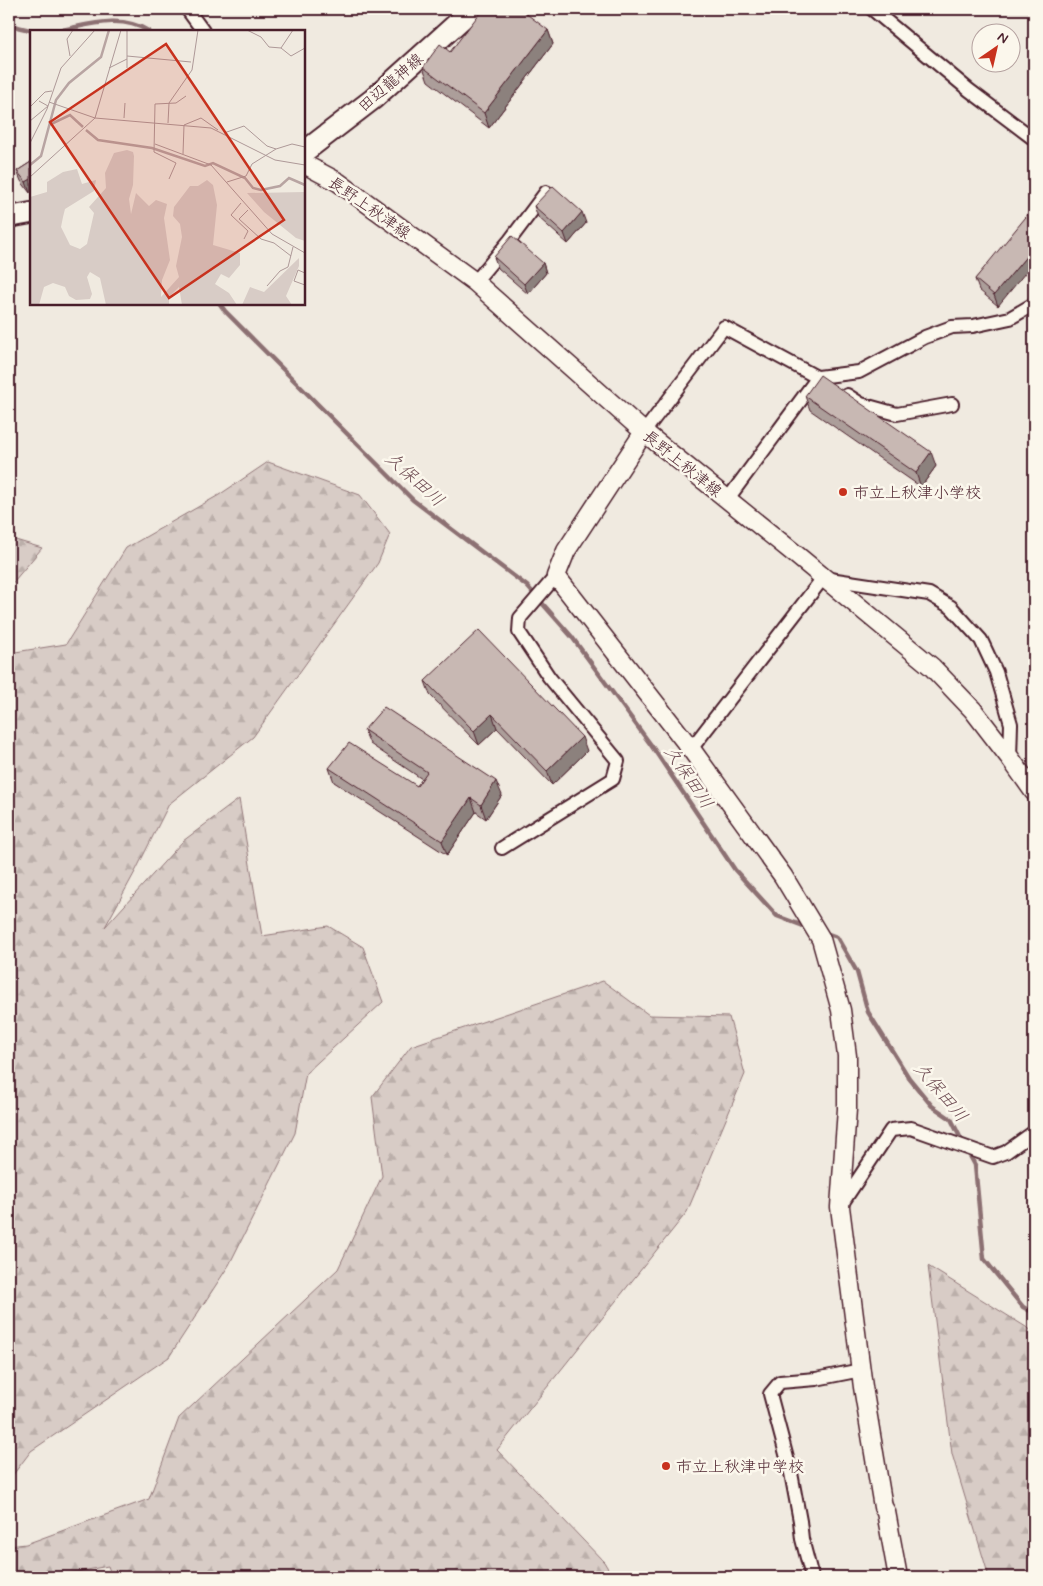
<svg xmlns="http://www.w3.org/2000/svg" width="1043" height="1586" font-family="Mynerve,'Klee One',sans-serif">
<defs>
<pattern id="forest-firs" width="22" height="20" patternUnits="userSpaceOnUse" patternTransform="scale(1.25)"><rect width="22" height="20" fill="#d8ccc6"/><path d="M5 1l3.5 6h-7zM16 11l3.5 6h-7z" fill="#bbafaa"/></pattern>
</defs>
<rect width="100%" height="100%" fill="#f0eae0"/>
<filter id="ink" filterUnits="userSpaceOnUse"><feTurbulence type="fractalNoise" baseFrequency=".02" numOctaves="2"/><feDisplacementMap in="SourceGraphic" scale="10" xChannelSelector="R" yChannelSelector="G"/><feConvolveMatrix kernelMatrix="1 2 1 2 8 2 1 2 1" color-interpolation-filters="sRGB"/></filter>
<g filter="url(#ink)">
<!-- forest -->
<path fill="url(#forest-firs)" stroke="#917678" d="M 268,462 L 360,495 L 390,534 L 378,563 L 253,737 L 169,804 L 136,870 L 105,927 L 183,841 L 239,799 L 262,936 L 328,926 L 363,947 L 383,1002 L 306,1073 L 295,1133 L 229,1265 L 169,1357 L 31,1451 L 9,1480 L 9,653 L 66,644 L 126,548 L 219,495 Z
M 9,538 L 42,548 L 9,587 Z
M 603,981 L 649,1015 L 729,1017 L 745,1074 L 687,1212 L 497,1450 L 604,1562 L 613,1577 L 112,1577 L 108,1566 L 51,1577 L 9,1577 L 9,1546 L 26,1544 L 149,1499 L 179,1418 L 338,1269 L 382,1176 L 372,1097 L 411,1046 Z
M 928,1266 L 1034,1332 L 1034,1577 L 989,1577 L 952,1454 Z"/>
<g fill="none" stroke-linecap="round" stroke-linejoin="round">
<!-- stream -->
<path stroke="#8c6f72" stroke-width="4.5" d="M 9,25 L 34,31
M 56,31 C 86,26 120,13 148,31
M 220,304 L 225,311 L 413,500 L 527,586 L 572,637 L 651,745 L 735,870 L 777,916 L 806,927
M 823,932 L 837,937 L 857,972 L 868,1012 L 909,1078 L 932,1106 L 951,1119 L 963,1143
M 968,1152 L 975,1165 L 984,1259 L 1023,1307 L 1034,1313"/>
<!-- street casing -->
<g stroke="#4a1f2b" stroke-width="16">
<path id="street" d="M 187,9 L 203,31
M 872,9 L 969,90 L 1034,139
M 475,282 L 510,240 L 546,192
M 847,395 L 861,404 L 897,414 L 952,404
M 644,432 L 724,327 L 824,381
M 727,500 L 818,377 L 859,372 L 925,337 L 952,327 L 973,326 L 1010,318 L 1034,304
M 691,749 L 823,578 L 929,594 L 951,607 L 981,640 L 996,672 L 1011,724 L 1010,758
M 502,848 L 613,779 L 618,761 L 549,677 L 519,632 L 520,618 L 556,576
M 841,1205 L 891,1130 L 911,1128 L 993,1157 L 1006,1152 L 1034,1132
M 812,1577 L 802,1539 L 800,1521 L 791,1473 L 770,1394 L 780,1382 L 816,1379 L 861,1370"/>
</g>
<!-- secondary casing -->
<g stroke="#4a1f2b" stroke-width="21">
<path id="secondary" d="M 304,164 L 338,182 L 475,282 L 644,432 L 794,553 L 932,667 L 973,710 L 1010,758 L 1034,792
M 644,432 L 566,551 L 556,576 L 691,749 L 783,876 L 821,939 L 841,1010 L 847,1056 L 847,1109 L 840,1207 L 863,1387 L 883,1507 L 886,1512 L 898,1577"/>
</g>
<!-- primary casing -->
<g stroke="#4a1f2b" stroke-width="24">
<path id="primary" d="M 304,152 L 373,99 L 473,9
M 9,217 L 31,213"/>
</g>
<!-- street -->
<use href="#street" stroke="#fbf7ec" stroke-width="12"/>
<!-- secondary -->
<use href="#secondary" stroke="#fbf7ec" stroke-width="18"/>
<!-- primary -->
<use href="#primary" stroke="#fbf7ec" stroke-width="20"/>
</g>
<!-- wall -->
<path fill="#ac9e9a" stroke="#4a1f2b" d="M 548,30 L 553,44 L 489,128 L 428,81 L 423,67 L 450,52 Z
M 31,162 L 31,192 L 30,193 L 21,181 L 17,171 Z
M 534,206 L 586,223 L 568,244 L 538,217 Z
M 1034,216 L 998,306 L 979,290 L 975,279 Z
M 494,257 L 543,263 L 546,273 L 528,294 L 498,268 Z
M 805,396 L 936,466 L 921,487 L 810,410 Z
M 425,681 L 587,751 L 552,785 L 497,728 L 479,745 L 430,695 Z
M 364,730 L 502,795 L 486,819 L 476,812 L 447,855 L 334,782 L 329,768 L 417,786 L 422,779 L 370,744 Z"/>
<!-- shaded-wall -->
<path fill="#8c817d" stroke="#4a1f2b" d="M 548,30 L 553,44 L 489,128 L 484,113 Z
M 31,179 L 31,192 L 30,193 L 26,182 Z
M 582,212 L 586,223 L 568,244 L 564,233 Z
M 1034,247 L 1034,262 L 998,306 L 994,295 Z
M 543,263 L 546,273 L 528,294 L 524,284 Z
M 931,452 L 936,466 L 921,487 L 916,473 Z
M 492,714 L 497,728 L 479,745 L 474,731 Z
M 582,737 L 587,751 L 552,785 L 547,771 Z
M 496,781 L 502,795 L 486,819 L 481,805 Z
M 471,798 L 476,812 L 447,855 L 442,841 Z"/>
<!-- building -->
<path fill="#c8b8b3" stroke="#4a1f2b" d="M 483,9 L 520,9 L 548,30 L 484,113 L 423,67 L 440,44 L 450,52 Z
M 31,162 L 31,179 L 26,182 L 17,171 Z
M 553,186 L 582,212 L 564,233 L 534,206 Z
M 1030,212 L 1034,216 L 1034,247 L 994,295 L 975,279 Z
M 512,236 L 543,263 L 524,284 L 494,257 Z
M 820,375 L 931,452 L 916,473 L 805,396 Z
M 479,630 L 582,737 L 547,771 L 492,714 L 474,731 L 425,681 Z
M 384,707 L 496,781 L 481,805 L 471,798 L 442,841 L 329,768 L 349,743 L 417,786 L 427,772 L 364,730 Z"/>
</g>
<!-- markers -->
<g fill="#c8321e" stroke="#fbf7ec" stroke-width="2">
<circle cx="843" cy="492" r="5"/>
<circle cx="666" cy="1466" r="5"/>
</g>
<g text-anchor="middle" stroke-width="5" stroke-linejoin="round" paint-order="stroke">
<!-- street labels -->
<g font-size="16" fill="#4a1f2b" stroke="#fbf7ec">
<text transform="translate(390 82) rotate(-41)" y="6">田辺龍神線</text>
<text transform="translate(370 207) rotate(35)" y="6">長野上秋津線</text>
<text transform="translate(683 463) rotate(39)" y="6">長野上秋津線</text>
</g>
<!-- poi labels -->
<g font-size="16" fill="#4a1f2b" stroke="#fbf7ec" text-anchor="start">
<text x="853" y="498">市立上秋津小学校</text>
<text x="676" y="1472">市立上秋津中学校</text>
</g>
<!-- water labels -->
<g font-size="18" font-style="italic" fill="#704e55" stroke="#fbf7ec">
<text transform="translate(415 479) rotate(42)" y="6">久保田川</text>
<text transform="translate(689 777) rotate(56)" y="6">久保田川</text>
<text transform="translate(941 1092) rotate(50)" y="6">久保田川</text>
</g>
</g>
<!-- overview -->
<g transform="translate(30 30)">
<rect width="275" height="275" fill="#f0eae0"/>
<path d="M 97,120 L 103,122 L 104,126 L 103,155 L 99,169 L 101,184 L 106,163 L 119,176 L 126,170 L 137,174 L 134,188 L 140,230 L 132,250 L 131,267 L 149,247 L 146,236 L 152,207 L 150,194 L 143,186 L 144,177 L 160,156 L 168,156 L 177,150 L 183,155 L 187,175 L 183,215 L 210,223 L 210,235 L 199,248 L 191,244 L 185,254 L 199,263 L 207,275 L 152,275 L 149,257 L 139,267 L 139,275 L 76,275 L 70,248 L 60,242 L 57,247 L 62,264 L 60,269 L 46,270 L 39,266 L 35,257 L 23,253 L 14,257 L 9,275 L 0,275 L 0,167 L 17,162 L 17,152 L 33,142 L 47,139 L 52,154 L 66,150 L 64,161 L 35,179 L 33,187 L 31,197 L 40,215 L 50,219 L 57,214 L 64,183 L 59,177 L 76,158 L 75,143 L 84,123 ZM 275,162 L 275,211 L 266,208 L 234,182 L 217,163 ZM 269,228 L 269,236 L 256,266 L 262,275 L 212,275 L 220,257 L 234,262 Z" fill="#d8ccc6"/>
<path fill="none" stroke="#b8a4a2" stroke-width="2.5" d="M 19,95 L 40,85 L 53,97M 56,100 L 68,110 L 122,118 L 175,136 L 183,133 L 215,148 L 223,158 L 231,160 L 250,156 L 259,148 L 275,155M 0,135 L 11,126 L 26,70 L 39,53 L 71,27 L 79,0"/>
<path fill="none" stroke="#ae9998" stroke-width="1" d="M 217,0 L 231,7 L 239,17 L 251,18 L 261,26 L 275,18M 251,18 L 263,0M 40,26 L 37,9 L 43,0M 97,26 L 161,32M 79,38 L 97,29M 97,38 L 97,0M 19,72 L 65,88M 0,77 L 15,62 L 22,61M 65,88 L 181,98 L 245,130 L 275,135M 94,88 L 95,73M 0,91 L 18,76 L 9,71M 138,93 L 139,73 L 162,40 L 168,0M 194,103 L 214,96 L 237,116 L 246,119 L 262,114 L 275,117M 0,113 L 17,79 L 31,38 L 65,0M 125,114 L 181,135 L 242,204 L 275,223M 153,124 L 154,95 L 171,88 L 188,100M 0,147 L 65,88 L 91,0M 139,149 L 146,133 L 124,122 L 125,74 L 146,73 L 156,66M 197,152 L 216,146 L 222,134 L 246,119M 211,173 L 201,185 L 218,201 L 214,209M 218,180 L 209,189 L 231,209 L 244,213 L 261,226M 275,243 L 268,240 L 264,251 L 275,255M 237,256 L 250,241 L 258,237 L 263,217"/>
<path fill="#c8321e" fill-opacity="0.15" stroke="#c8321e" stroke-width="2.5" d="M 136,14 L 254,190 L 139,268 L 20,92 Z"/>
<rect width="275" height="275" fill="none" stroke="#4a1f2b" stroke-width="2.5"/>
</g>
<!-- margin -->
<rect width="1043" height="1586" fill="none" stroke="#fbf7ec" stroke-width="30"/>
<rect x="15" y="15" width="1013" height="1556" fill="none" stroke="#4a1f2b" stroke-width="2" filter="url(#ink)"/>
<!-- north arrow -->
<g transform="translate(996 48) rotate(34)"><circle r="24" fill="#fbf7ec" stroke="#b4a19f"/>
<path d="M0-4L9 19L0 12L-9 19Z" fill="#c8321e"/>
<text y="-8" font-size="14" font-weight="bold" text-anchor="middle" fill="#4a1f2b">N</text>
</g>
</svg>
